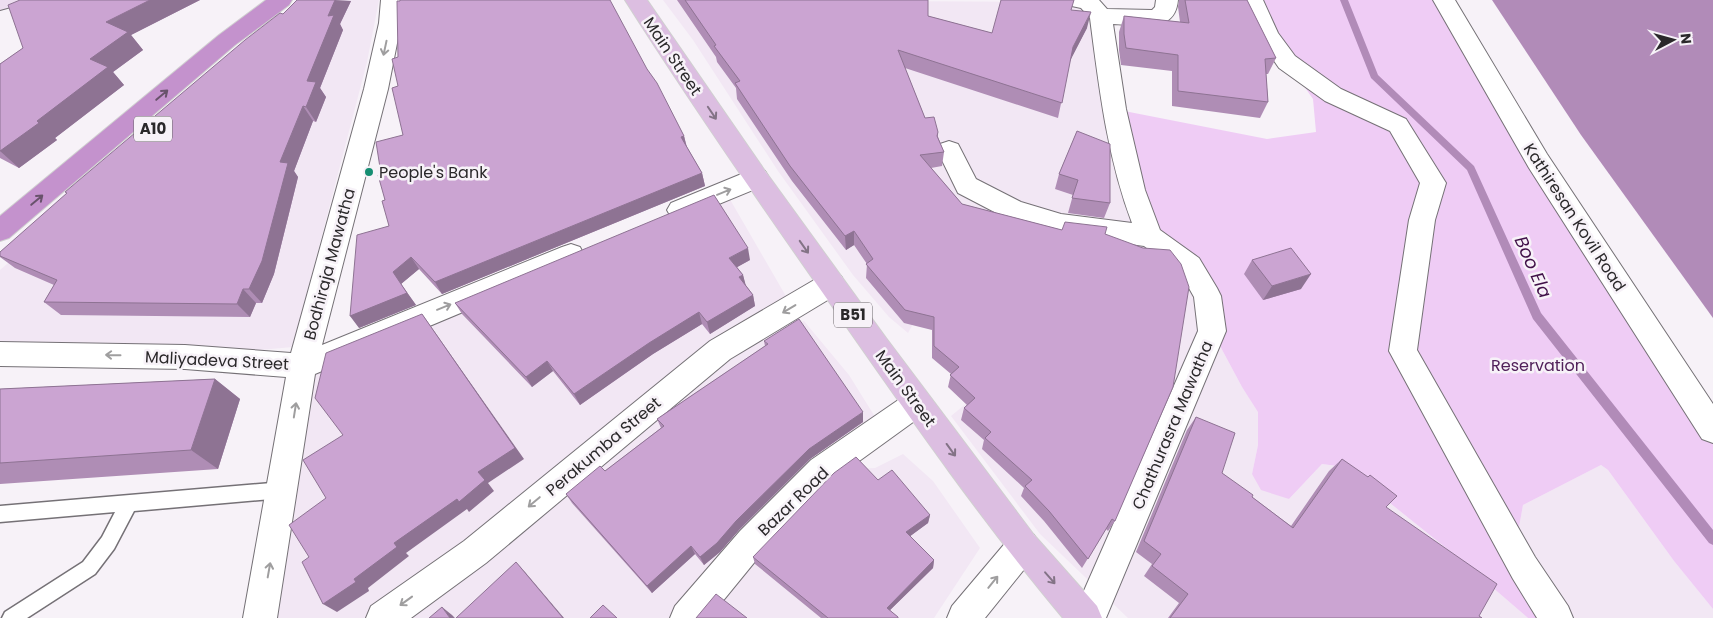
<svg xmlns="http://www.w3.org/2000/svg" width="1713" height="618" font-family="Poppins,sans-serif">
<rect width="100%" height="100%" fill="#f7f2f8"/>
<!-- built -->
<path fill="#f2e7f4" d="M 315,0 L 379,0 L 367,62 L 293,347 L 185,357 L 0,354 L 0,270 Z
M 663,0 L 1088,2 L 1114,109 L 1190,266 L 1212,331 L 1242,387 L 1259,412 L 1258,445 L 1252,474 L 1289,499 L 1322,464 L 1345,467 L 1456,556 L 1528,618 L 1128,618 L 1040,534 L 951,416 L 1007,370 L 928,297 L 908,333 L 889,317 L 853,275 L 778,171 L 693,40 Z
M 728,196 L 787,298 L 722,349 L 804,321 L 849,375 L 877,420 L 823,470 L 875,468 L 903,454 L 933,481 L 980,548 L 934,618 L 260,618 L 314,365 Z
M 1601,465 L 1608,470 L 1674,561 L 1713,609 L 1713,618 L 1556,618 L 1518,533 L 1523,505 Z"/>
<!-- green -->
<path fill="#efccf5" d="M 1252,0 L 1444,0 L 1713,429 L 1713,609 L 1674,561 L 1608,470 L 1601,465 L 1523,505 L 1518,533 L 1556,618 L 1528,618 L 1456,556 L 1345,467 L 1322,464 L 1289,499 L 1261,490 L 1252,474 L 1258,445 L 1258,412 L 1242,387 L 1212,331 L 1207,296 L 1150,236 L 1114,109 L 1267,139 L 1316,132 L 1313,99 L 1287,62 Z"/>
<!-- water -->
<path fill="#b18bb8" d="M 1492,0 L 1713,0 L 1713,318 L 1581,135 Z"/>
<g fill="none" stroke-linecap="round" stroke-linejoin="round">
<!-- stream -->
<path fill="#b18bb8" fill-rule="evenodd" d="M 1340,0 L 1348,0 L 1378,75 L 1474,166 L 1541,313 L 1713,530 L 1713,545 L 1709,543 L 1533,319 L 1467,170 L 1371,78 Z"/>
<!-- lane casing -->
<g stroke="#757176" stroke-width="3">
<path id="lane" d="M 283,482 L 289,484 L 291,490 L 289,496 L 283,498 L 134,511 L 114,549 L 95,574 L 27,618 L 2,618 L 5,612 L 83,562 L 102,537 L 115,512 L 0,522 L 0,506 Z"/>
</g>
<!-- street casing -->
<g stroke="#757176" stroke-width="2">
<path id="street" d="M 381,0 L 403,0 L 401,23 L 388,89 L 322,345 L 562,247 L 571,244 L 580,247 L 584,255 L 580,263 L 315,374 L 277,618 L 243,618 L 286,377 L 185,369 L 0,366 L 0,342 L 185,345 L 291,353 L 364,89 L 379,23 Z
M 1064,0 L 1099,0 L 1107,9 L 1152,10 L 1155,7 L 1156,0 L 1178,0 C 1175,35 1138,25 1113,24 L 1126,109 L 1145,190 L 1160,230 L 1199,258 L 1217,288 L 1221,296 L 1226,331 L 1106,618 L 1072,618 L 1198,331 L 1194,297 L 1181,274 L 1144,246 L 1061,234 L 1004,217 L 958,193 L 937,150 L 940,144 L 949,141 L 958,144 L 976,179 L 1021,202 L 1061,214 L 1132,223 C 1107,157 1099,87 1090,18 L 1081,8 L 1067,5 Z
M 1241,0 L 1263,0 L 1278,33 L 1295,56 L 1341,89 L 1406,119 L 1446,183 L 1435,220 L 1417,350 L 1535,557 L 1568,606 L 1573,618 L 1537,618 L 1513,579 L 1389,351 L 1409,220 L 1420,183 L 1390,131 L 1325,101 L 1279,68 L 1257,36 Z
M 1433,0 L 1455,0 L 1547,154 L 1713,404 L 1713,443 L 1702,439 L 1529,168 Z
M 756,168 L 765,171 L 769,178 L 765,185 L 680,220 L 671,217 L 667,210 L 671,203 Z
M 831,273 L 841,276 L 845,284 L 841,292 L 730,359 L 486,563 L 411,618 L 366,618 L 371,606 L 464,541 L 710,341 L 821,276 Z
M 917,390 L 927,394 L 932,403 L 927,412 L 833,480 L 762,553 L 709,618 L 670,618 L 675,606 L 740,531 L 811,460 L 907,394 Z
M 1023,530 L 1034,535 L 1039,546 L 1034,557 L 985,618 L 947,618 L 952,606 L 1012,535 Z"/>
</g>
<!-- secondary casing -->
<g stroke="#757176" stroke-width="2">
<path id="secondary" d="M 0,0 L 21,0 L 18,5 L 0,10 Z"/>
</g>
<!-- primary casing -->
<g stroke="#d0d0d0" stroke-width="2">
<path id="primary" d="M 625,0 L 647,0 L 765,171 L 886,338 L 1034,535 L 1097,606 L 1102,618 L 1063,618 C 980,519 906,412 832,306 C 761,205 691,104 625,0 Z"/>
</g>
<!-- highway casing -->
<g stroke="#d0d0d0" stroke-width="2">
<path id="highway" d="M 266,0 L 292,0 L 289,5 L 235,45 L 9,238 L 0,241 L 0,216 L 219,35 Z"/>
</g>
<!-- lane -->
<use href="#lane" fill="#fff" fill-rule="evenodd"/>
<!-- street -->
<use href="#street" fill="#fff" fill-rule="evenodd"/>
<!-- secondary -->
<use href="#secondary" fill="#eddef0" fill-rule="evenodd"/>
<!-- primary -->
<use href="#primary" fill="#dcbee1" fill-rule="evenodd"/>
<!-- highway -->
<use href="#highway" fill="#c492cd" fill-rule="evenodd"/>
</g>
<!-- wall -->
<path fill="#af8db5" d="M 20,0 L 200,0 L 131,35 L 143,50 L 113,72 L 124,85 L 55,138 L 57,140 L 19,168 L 0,158 L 0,64 L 23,48 Z
M 297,0 L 351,1 L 340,24 L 343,30 L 320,88 L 326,97 L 316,122 L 313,121 L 294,171 L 298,177 L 274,274 L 262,303 L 256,303 L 250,317 L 61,315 L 44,302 L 54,285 L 15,268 L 0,257 L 0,252 L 283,14 Z
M 677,0 L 928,0 L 928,16 L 992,33 L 1071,10 L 1087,28 L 1070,60 L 1058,118 L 905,68 L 925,118 L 938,132 L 938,137 L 944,152 L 942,166 L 931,168 L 962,204 L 1062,230 L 1105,234 L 1115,521 L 1108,531 L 1106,529 L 1082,568 L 1044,521 L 1021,496 L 1024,488 L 982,449 L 984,440 L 961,420 L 964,408 L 967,405 L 948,387 L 951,374 L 932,358 L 932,330 L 904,323 L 866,278 L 867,264 L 854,245 L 846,250 L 792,181 L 737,99 L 736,88 L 717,62 L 716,57 Z
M 1179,0 L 1247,0 L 1276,58 L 1268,74 L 1266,74 L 1268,102 L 1260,118 L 1172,106 L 1172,71 L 1121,65 L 1119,50 L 1119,32 L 1124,16 L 1180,22 L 1178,7 Z
M 400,1 L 647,69 L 684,136 L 687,147 L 702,173 L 705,186 L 442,294 L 419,269 L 401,284 L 416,305 L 359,328 L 389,226 L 381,174 L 403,135 L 398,86 L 398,57 Z
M 1077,131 L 1110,203 L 1104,218 L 1068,213 L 1073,195 L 1055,189 L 1059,174 Z
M 750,260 L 737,267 L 743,275 L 745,284 L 753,295 L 755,306 L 710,334 L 702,324 L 653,354 L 580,405 L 553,371 L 532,387 L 462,314 L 455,303 Z
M 1252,260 L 1301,289 L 1263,300 L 1244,274 Z
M 764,341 L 863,422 L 810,459 L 739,530 L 720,552 L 704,565 L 695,554 L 652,593 L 572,503 L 566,494 L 605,471 L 661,428 L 657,419 L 765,346 Z
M 215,379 L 240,399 L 218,469 L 0,484 L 0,389 Z
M 1196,417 L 1222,473 L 1252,497 L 1291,526 L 1329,471 L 1342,459 L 1386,507 L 1479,616 L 1482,618 L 1168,618 L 1179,603 L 1144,576 L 1152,564 L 1136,552 L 1187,430 Z
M 878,480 L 930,515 L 928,523 L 910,536 L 934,560 L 933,568 L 890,610 L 898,618 L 821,618 L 755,564 L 753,557 Z"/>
<!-- shaded-wall -->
<path fill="#8e7393" d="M 150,0 L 200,0 L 131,35 L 143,50 L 113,72 L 124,85 L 55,138 L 57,140 L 19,168 L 0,151 L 90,59 L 106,22 Z
M 335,0 L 351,1 L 340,24 L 343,30 L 320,88 L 326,97 L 316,122 L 306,107 L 307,81 L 328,16 Z
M 1091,12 L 1087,28 L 1069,63 L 1073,47 Z
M 303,106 L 313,121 L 294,171 L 298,177 L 274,274 L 262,303 L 249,289 L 280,162 Z
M 684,136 L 687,149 L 681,137 Z
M 702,173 L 705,186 L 442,294 L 435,282 Z
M 854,231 L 854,245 L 846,250 L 845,236 Z
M 748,248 L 750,260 L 732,270 L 729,258 Z
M 411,257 L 419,269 L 401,284 L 416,305 L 359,328 L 350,316 L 393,272 Z
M 1311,274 L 1301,289 L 1263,300 L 1272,286 Z
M 743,275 L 746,286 L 739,277 Z
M 243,289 L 256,303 L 250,317 L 237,304 Z
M 753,295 L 755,306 L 710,334 L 707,322 Z
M 699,312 L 702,324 L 653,354 L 580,405 L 574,394 L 649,343 Z
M 422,314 L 524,459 L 488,483 L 494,491 L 469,512 L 467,509 L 406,553 L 409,556 L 368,588 L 369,591 L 337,612 L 323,604 L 354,579 L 394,543 L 478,472 Z
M 547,361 L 553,371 L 532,387 L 526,377 Z
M 215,379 L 240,399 L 218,469 L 191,450 Z
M 863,412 L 863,422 L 810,459 L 739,530 L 720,552 L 704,565 L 700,557 L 809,449 Z
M 930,515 L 928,523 L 905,540 L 906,532 Z
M 691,546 L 695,554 L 652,593 L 647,586 Z
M 934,560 L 933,568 L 886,614 L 887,608 Z
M 516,562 L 525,572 L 564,618 L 563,618 Z
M 442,607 L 452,615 L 455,618 L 450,618 Z"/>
<!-- building -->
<path fill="#cba4d2" stroke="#8e7393" d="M 20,0 L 150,0 L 106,22 L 128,32 L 90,59 L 108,67 L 37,121 L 39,123 L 0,151 L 0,64 L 23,48 L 8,5 Z
M 297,0 L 335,0 L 328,16 L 334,15 L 307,81 L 316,82 L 306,107 L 303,106 L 280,162 L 288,163 L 262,261 L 249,289 L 243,289 L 237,304 L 44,302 L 57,280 L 0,256 L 0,252 L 67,193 L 65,192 L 245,40 L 280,13 L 283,14 Z
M 400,0 L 610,0 L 647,69 L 657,83 L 684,136 L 681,137 L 702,173 L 435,282 L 411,257 L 393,272 L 407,293 L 350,316 L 357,235 L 389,226 L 382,201 L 385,200 L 378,175 L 381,174 L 376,142 L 403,135 L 392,88 L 398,86 L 392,59 L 398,57 L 397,1 L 400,1 Z
M 685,0 L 928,0 L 928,16 L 992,33 L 1001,0 L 1074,0 L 1071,10 L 1091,12 L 1073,47 L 1062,103 L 898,50 L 925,118 L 934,117 L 938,132 L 937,136 L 944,152 L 920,155 L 962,204 L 1062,230 L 1065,222 L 1107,227 L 1105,234 L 1143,248 L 1170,250 L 1181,264 L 1189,287 L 1173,387 L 1115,521 L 1112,519 L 1088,559 L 1049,511 L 1025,486 L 1032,480 L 985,438 L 991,432 L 964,408 L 975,398 L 950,375 L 959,367 L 934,346 L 934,317 L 905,310 L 866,264 L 873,259 L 854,231 L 845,236 L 790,166 L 735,83 L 740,81 L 714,46 L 716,45 Z
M 1185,0 L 1247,0 L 1276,58 L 1265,59 L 1268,102 L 1178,91 L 1178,55 L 1126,48 L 1124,34 L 1124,16 L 1189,23 Z
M 1077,131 L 1110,144 L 1110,203 L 1072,198 L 1078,180 L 1059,174 Z
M 714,195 L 748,248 L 729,258 L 743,275 L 739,277 L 753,295 L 707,322 L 699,312 L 649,343 L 574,394 L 547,361 L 526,377 L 455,303 Z
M 1291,248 L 1311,274 L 1272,286 L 1252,260 Z
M 422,314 L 515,448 L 478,472 L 485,480 L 459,502 L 457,499 L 394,543 L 397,547 L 354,579 L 356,582 L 323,604 L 302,562 L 309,557 L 289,525 L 326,498 L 303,460 L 343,435 L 315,398 L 326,353 Z
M 799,319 L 863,412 L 809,449 L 736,521 L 717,543 L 700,557 L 691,546 L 647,586 L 566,494 L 600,466 L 605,471 L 664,426 L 657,419 L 768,344 L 764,341 Z
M 215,379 L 191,450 L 0,463 L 0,389 Z
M 1196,417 L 1235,433 L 1222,473 L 1253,495 L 1252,497 L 1293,528 L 1342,459 L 1368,477 L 1370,475 L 1397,496 L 1386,507 L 1497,584 L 1479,616 L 1482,618 L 1170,618 L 1188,594 L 1152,566 L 1161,554 L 1144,541 Z
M 856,457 L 878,480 L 892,470 L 930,515 L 906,532 L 934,560 L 887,608 L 898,617 L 898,618 L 828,618 L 753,557 L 834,473 Z
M 516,562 L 563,618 L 456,618 Z
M 716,594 L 747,618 L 696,618 Z
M 603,605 L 617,618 L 590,618 Z
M 442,607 L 450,618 L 429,618 Z"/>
<!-- one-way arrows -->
<defs><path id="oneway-shaft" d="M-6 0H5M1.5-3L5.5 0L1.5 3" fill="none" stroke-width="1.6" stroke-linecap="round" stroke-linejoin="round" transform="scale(1.25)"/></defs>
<g stroke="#9f9e9f">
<use href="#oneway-shaft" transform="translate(385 48) rotate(102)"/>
<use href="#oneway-shaft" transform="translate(724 192) rotate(-22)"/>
<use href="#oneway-shaft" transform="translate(444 307) rotate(-22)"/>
<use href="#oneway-shaft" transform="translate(789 309) rotate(149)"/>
<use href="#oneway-shaft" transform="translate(113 355) rotate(-179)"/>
<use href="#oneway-shaft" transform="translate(295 410) rotate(-81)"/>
<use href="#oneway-shaft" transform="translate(534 502) rotate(140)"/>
<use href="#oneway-shaft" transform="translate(269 570) rotate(-80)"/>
<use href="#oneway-shaft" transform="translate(993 582) rotate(-51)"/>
<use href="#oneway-shaft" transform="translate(406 601) rotate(144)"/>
</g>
<g stroke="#68526b">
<use href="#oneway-shaft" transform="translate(162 95) rotate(-40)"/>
<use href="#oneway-shaft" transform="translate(37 200) rotate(-40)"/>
</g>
<g stroke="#837386">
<use href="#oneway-shaft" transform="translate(712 113) rotate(56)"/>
<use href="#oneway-shaft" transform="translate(804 247) rotate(55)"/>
<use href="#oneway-shaft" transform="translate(951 450) rotate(54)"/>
<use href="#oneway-shaft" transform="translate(1050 578) rotate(49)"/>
</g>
<!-- markers -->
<circle fill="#168e72" stroke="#f7f2f8" stroke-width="2" cx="369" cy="172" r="5"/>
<g text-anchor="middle" stroke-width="5" stroke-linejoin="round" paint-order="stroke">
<!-- shield labels -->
<g fill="#f7f2f8" stroke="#686568" stroke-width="1">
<rect x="134" y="116.5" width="38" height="25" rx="4"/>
<rect x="834" y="302.5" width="38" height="25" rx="4"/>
</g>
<g font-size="15" font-weight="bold" fill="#2a282a">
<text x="153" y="134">A10</text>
<text x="853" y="320">B51</text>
</g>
<!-- street labels -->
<g font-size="16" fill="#2a282a" stroke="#f7f2f8">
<text transform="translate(673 56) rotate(56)" y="6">Main Street</text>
<text transform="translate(1575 217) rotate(57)" y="6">Kathiresan Kovil Road</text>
<text transform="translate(329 264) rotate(-75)" y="6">Bodhiraja Mawatha</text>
<text transform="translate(217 360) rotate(3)" y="6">Maliyadeva Street</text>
<text transform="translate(906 388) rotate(54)" y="6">Main Street</text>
<text transform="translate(1172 425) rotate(-67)" y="6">Chathurasra Mawatha</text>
<text transform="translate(603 446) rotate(-40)" y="6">Perakumba Street</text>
<text transform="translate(793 501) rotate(-44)" y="6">Bazar Road</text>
</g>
<!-- poi labels -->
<g font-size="16" fill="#2a282a" stroke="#f7f2f8" text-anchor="start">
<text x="379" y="178">People's Bank</text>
</g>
<!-- park labels -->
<g font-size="16" fill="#51215a" stroke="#f7f2f8">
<text x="1538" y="371">Reservation</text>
</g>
<!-- water labels -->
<g font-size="18" font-style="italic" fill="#401048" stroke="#f7f2f8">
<text transform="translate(1533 267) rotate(66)" y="6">Boo Ela</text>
</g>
</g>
<!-- north arrow -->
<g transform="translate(1673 40) rotate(84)" stroke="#f7f2f8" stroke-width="4" paint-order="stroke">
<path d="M0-4L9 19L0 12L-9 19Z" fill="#2a282a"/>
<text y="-8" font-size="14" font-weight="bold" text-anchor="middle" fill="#2a282a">N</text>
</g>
</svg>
